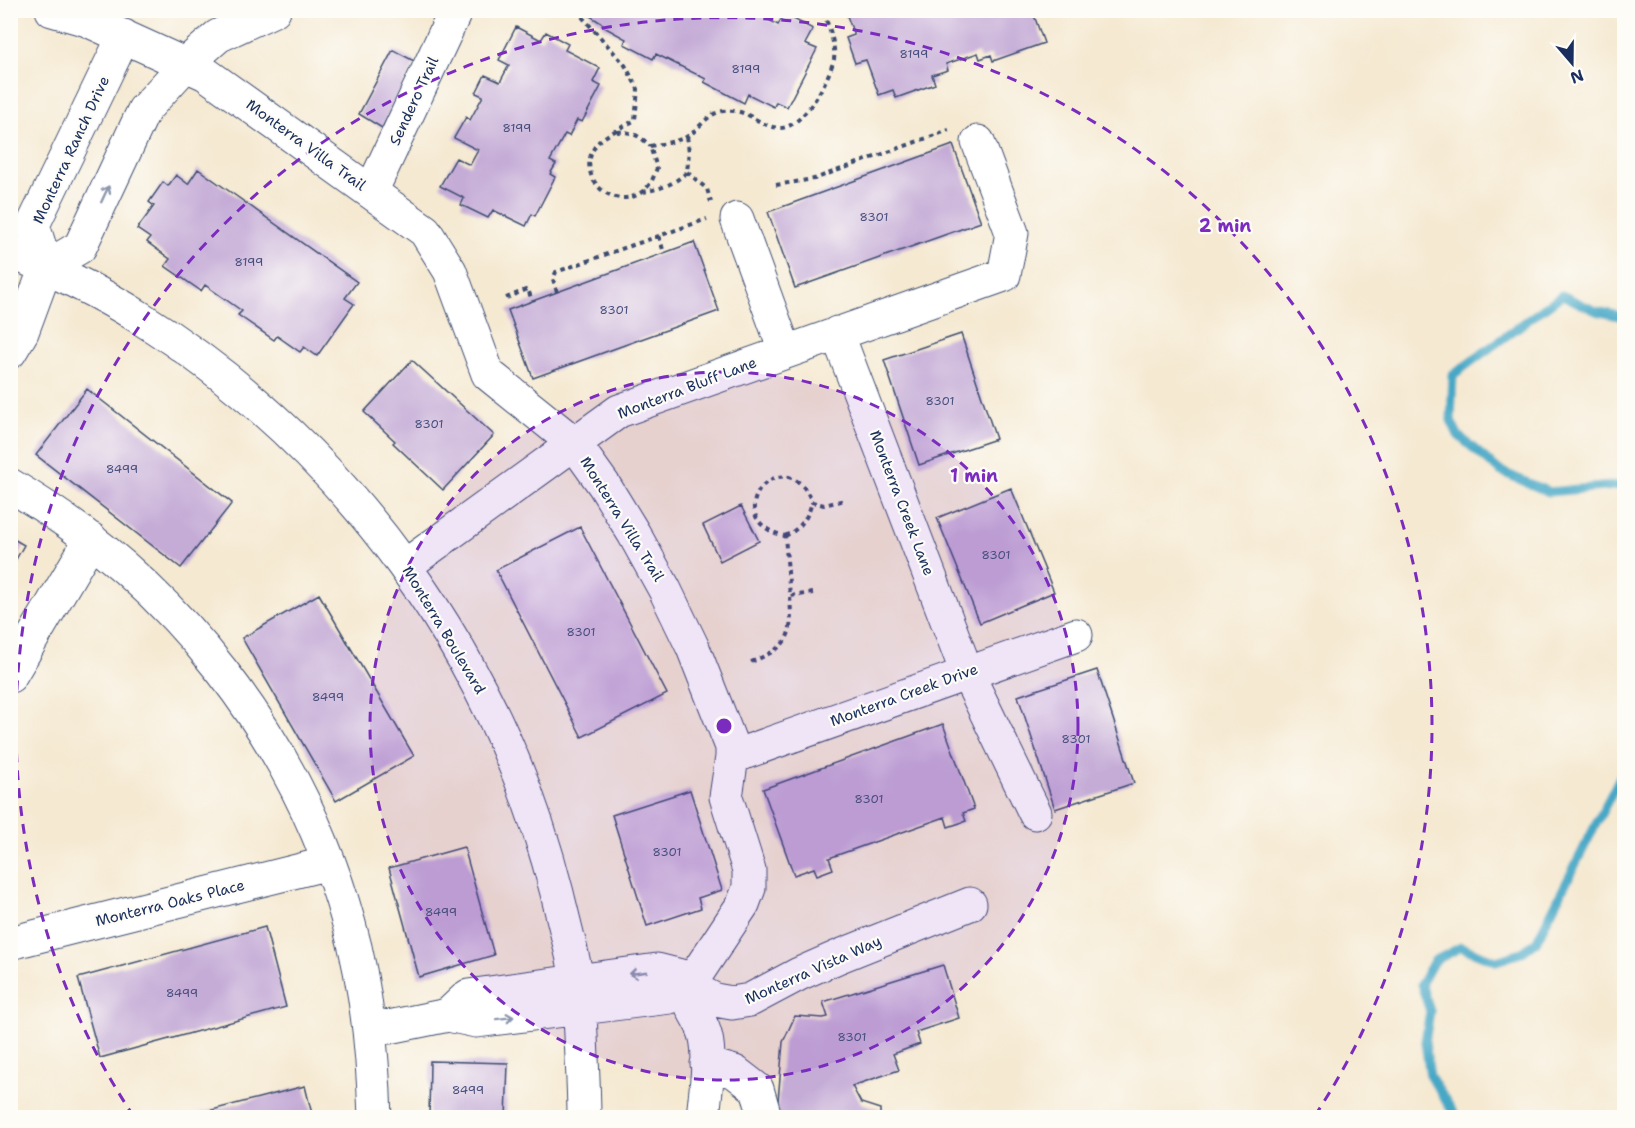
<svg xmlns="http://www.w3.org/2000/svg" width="1635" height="1128" font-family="'Shantell Sans',sans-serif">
<rect width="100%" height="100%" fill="#fdfcf7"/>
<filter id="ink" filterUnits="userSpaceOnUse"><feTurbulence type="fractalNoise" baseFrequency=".0167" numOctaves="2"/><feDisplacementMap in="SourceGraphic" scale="12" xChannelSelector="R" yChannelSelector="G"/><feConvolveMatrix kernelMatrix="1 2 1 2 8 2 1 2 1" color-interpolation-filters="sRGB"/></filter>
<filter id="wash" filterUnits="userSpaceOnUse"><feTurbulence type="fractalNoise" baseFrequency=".008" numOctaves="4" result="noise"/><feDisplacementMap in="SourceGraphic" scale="24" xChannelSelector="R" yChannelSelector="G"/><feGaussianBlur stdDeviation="1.35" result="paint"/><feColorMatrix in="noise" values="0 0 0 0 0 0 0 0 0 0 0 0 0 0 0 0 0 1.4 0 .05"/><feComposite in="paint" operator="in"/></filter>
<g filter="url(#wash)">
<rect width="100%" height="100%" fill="#f5e9d2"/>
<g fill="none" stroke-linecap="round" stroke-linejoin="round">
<!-- stream -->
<path stroke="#47a8c6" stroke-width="9" d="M 1624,317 L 1596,311 L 1562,295 L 1453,375 L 1451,420 L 1458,435 L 1500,471 L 1549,492 L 1624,485
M 1457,1118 L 1430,1076 L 1425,1042 L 1430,1011 L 1421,984 L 1434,961 L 1461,947 L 1496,961 L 1521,953 L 1536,942 L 1624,769"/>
</g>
<g id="blocks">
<!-- building -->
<path fill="#c5acd7" d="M 593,10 L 769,10 L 765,18 L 778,25 L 784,14 L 813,29 L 805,44 L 817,49 L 787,107 L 776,102 L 774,107 L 748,94 L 744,103 L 704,82 L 706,79 L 656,54 L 653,59 L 624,44 L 626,39 L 602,26 L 603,24 L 590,16 Z
M 845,10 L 1032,10 L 1044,43 L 993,61 L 991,55 L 980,59 L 978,53 L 946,64 L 948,70 L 932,75 L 935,84 L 896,98 L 893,90 L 879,95 L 866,60 L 855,63 L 846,38 L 854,35 Z
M 516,27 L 541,40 L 546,32 L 568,44 L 565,50 L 600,68 L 593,82 L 601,86 L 582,122 L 577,120 L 569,136 L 565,134 L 550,161 L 556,164 L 550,174 L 555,177 L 535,216 L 532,214 L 526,226 L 493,210 L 488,218 L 461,205 L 464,198 L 440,186 L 456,158 L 470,165 L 478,150 L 454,138 L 466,117 L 470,120 L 483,96 L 476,93 L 485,75 L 500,82 L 509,65 L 499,60 Z
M 393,50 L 416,62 L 382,128 L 359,114 Z
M 10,105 L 16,107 L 11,126 L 10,126 Z
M 953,145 L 981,222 L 795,288 L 768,212 Z
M 198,169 L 357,282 L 345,298 L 354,304 L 317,356 L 304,347 L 300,352 L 277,336 L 274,340 L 238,315 L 242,311 L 205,285 L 201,291 L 165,266 L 170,259 L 147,242 L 150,238 L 137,229 L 154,206 L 149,202 L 163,182 L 168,186 L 176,175 L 188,184 Z
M 694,242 L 719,311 L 533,378 L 508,310 Z
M 961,334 L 996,439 L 919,465 L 884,360 Z
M 412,360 L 494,435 L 443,490 L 393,443 L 395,441 L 364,412 Z
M 87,389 L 232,503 L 181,568 L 36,455 Z
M 1011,488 L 1054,592 L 980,623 L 937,518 Z
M 741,506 L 759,541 L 720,561 L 703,525 Z
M 580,527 L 667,694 L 582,737 L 496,570 Z
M 10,537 L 24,545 L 10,570 Z
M 319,594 L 414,756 L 336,801 L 242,638 Z
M 1097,670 L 1134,783 L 1055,809 L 1018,696 Z
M 943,724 L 974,809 L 963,813 L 966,821 L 948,827 L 945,817 L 829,858 L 833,869 L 817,875 L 814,868 L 794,875 L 763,789 Z
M 690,790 L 722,890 L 698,898 L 701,908 L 647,926 L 612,815 Z
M 464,847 L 494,955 L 419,977 L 389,868 Z
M 265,927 L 286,1007 L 100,1058 L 78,978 Z
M 943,965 L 959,1018 L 916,1032 L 920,1044 L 893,1054 L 899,1070 L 852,1086 L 861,1103 L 880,1109 L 880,1118 L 730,1118 L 730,1113 L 777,1113 L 783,1042 L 795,1016 L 823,1018 L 828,1017 L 823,1002 Z
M 430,1061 L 508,1063 L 506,1118 L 429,1118 Z
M 305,1086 L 313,1118 L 185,1118 L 185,1117 Z"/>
</g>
</g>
<g filter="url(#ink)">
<use href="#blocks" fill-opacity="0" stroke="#3c4b6f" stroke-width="1.5"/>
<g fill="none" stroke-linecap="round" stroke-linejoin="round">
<!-- minor casing -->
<g stroke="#3c4b6f" stroke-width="35">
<path id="minor" d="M 52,10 L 87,20 L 206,74 L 425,231 L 450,271 L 488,374 L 574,443 L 604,485 L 634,534 L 665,590 L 693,648 L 732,747 L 732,757 L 726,797 L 749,870 L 749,888 L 743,904 L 694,978 C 681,1008 701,1013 706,1038 C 711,1061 705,1094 703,1118
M 371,192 L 456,10
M 737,219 L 785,351
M 10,251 C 54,271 98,291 139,317 C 347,447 497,656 557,893 C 565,927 575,961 580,996 C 581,1009 580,1022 581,1035 C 582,1062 584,1090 584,1118
M 46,267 L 33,225 L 124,36
M 837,333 L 967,673 L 1035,813
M 10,352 L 22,332 L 46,267 L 80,247 L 144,110 L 186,64 L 218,36 L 274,10
M 10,485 C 175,582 298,739 349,924 C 367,987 373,1052 375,1118
M 405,566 L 619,411 L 1004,275 L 1012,233 L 978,142
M 10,676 L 91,539
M 732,757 L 1076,635
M 10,943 L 329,863
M 448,1015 L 468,996 L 657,970 L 681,976 L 690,987 L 715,1000 L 732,1003 L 750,1000 L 799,974 L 840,956 L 970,904
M 369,1024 L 389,1027 L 448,1015 L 476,1021 L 670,997 L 690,987
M 707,1064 L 735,1072 L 757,1089 L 764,1113"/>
</g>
<!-- path -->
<path stroke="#3c4b6f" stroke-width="4" stroke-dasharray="4.5 4.5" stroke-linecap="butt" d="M 576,10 L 625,65 L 638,89 L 635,120 C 625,126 602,136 596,145 C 571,180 622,219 649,185 C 653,180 655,173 657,168 L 650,146 C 662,144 675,142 686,137 C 698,131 705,116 719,112 C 748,105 757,127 780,128 C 804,128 829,79 834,59 C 836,46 828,21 821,10
M 617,132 C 632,131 640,136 650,146
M 687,172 L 707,189 L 711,202
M 776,185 L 814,179 L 949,130
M 642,192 C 661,189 673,185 687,172 L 689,152 L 687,136
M 659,236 L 664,253
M 557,292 L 553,279 L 556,272 L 707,219
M 506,298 L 528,289 L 532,301
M 785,536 C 800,529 808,518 812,502
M 813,593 L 790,596 L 785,536 C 713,519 785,435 812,502 L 824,505 L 845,500
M 751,662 C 790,646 793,637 790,596"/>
<!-- minor -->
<use href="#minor" stroke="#fff" stroke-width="33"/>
</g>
<!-- one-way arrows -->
<defs><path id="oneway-shaft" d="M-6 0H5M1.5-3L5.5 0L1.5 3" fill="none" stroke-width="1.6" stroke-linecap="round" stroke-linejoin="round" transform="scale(1.5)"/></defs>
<g stroke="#8d97ae">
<use href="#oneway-shaft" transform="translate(105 194) rotate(-65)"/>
<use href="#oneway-shaft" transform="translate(638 973) rotate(172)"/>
<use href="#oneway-shaft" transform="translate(505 1018) rotate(-7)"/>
</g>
</g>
<!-- distance rings -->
<circle cx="724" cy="726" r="354" fill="#7b2cbf" fill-opacity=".12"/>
<g fill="none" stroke="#7b2cbf" stroke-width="3" stroke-dasharray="10 8">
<circle cx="724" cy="726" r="354"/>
<path d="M134 1117A708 708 0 1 1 1314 1117"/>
</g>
<g text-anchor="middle" stroke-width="4.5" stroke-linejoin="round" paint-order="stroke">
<!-- number labels -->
<g font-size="12" fill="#464e7c">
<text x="914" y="58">8199</text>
<text x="746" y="73">8199</text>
<text x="517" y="132">8199</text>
<text x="874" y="221">8301</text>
<text x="249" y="266">8199</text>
<text x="614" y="314">8301</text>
<text x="940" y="405">8301</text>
<text x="429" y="428">8301</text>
<text x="122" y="473">8499</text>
<text x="996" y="559">8301</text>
<text x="581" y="636">8301</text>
<text x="328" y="701">8499</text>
<text x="1076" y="743">8301</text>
<text x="869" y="803">8301</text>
<text x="667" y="856">8301</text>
<text x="441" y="916">8499</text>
<text x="182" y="997">8499</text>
<text x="852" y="1041">8301</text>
<text x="468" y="1094">8499</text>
</g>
<!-- street labels -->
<g font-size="15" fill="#1b2f5e" stroke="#fdfcf7">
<text transform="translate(414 101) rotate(-65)" y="5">Sendero Trail</text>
<text transform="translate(306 145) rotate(36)" y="5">Monterra Villa Trail</text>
<text transform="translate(71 150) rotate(-65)" y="5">Monterra Ranch Drive</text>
<text transform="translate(687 388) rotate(-21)" y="5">Monterra Bluff Lane</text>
<text transform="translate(902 503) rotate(69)" y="5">Monterra Creek Lane</text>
<text transform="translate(622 519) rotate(58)" y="5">Monterra Villa Trail</text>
<text transform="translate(444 630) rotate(59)" y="5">Monterra Boulevard</text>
<text transform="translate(904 695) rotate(-20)" y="5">Monterra Creek Drive</text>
<text transform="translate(170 903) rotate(-14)" y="5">Monterra Oaks Place</text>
<text transform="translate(813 970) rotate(-24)" y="5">Monterra Vista Way</text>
</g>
</g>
<circle cx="724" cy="726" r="9" fill="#7b2cbf" stroke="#fdfcf7" stroke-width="3"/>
<g font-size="18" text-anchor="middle" font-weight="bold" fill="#7b2cbf" stroke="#fdfcf7" stroke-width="4.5" stroke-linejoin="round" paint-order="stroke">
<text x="1225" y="232">2 min</text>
<text x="974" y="482">1 min</text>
</g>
<!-- margin -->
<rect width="1635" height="1128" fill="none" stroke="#fdfcf7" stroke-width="36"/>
<!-- north arrow -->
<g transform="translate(1572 63) rotate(160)" stroke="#fdfcf7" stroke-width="4.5" paint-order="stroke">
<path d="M0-4.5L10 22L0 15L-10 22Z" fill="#1b2f5e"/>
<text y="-9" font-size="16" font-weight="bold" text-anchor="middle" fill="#1b2f5e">N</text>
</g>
</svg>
